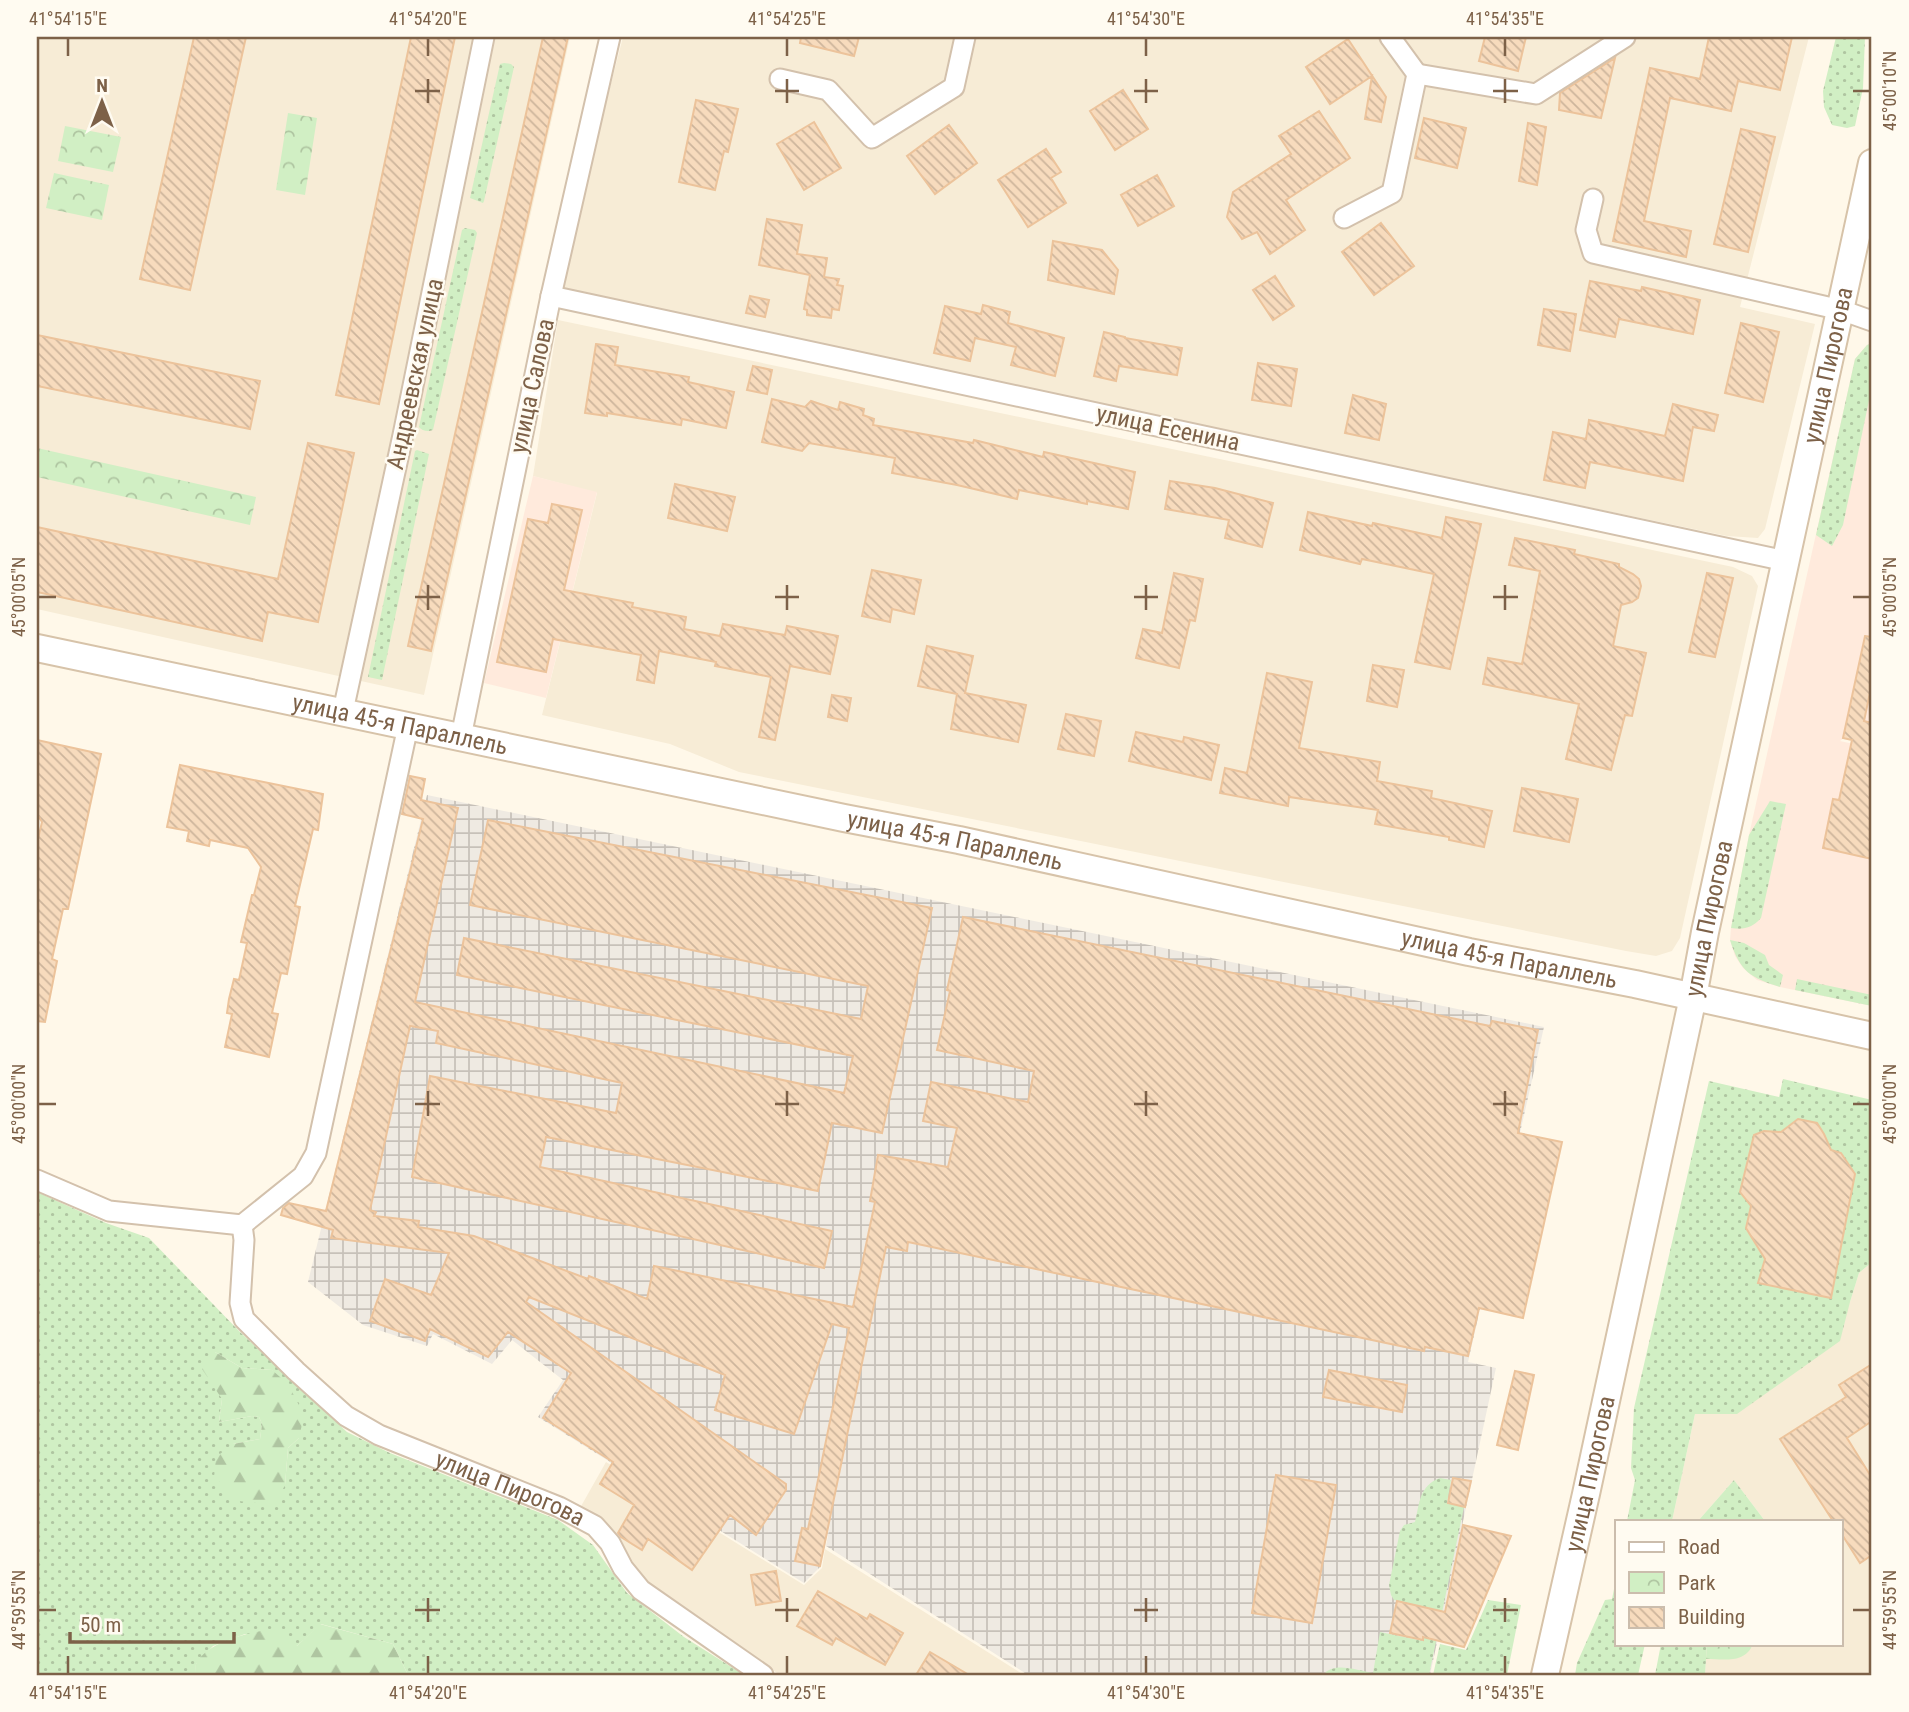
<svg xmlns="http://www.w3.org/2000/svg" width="1909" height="1712" font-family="'Roboto Condensed',sans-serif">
<defs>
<pattern id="industrial-grid" width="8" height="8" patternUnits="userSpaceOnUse" patternTransform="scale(1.75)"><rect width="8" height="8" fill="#efeae2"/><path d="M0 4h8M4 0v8" fill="none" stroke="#c7c1b9"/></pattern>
<pattern id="grass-dots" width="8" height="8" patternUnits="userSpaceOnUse" patternTransform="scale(1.75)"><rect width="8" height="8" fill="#d1efc4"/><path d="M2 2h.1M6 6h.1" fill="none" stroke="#afc5a1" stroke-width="1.8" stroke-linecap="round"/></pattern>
<pattern id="forest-firs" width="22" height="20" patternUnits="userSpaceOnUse" patternTransform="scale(1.75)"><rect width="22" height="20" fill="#d1efc4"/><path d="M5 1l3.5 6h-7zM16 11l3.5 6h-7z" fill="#afc5a1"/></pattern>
<pattern id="park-crowns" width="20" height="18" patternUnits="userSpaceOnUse" patternTransform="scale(1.75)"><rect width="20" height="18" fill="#d1efc4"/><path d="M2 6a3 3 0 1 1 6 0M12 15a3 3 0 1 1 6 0" fill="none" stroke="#afc5a1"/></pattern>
<pattern id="building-back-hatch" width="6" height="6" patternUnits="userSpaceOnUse" patternTransform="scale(1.75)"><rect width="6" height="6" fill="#f7dbbd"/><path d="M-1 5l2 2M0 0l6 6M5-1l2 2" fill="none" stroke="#cdb59c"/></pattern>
</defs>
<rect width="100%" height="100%" fill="#fff8e9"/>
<!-- residential -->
<path fill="#f7ecd6" d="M 37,37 L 570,37 L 424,695 L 37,609 Z
M 623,37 L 1809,37 L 1740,307 L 1815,324 L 1765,529 L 1758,538 L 1727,536 L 577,296 L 563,286 L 562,273 Z
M 558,320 L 1733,567 L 1752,576 L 1758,586 L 1680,938 L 1672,951 L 1656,956 L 1626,951 L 739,772 L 670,744 L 542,715 L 597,493 L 533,476 Z
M 1872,1262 L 1872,1675 L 1705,1675 L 1707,1644 L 1841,1644 L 1841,1521 L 1765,1521 L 1734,1480 L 1698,1521 L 1672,1521 L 1695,1414 L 1850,1302 L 1859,1273 Z
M 606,1462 L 804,1585 L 822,1568 L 825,1549 L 1024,1675 L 780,1675 L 651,1587 L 580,1508 Z"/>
<!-- commercial -->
<path fill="#ffeadc" d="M 1872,343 L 1872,706 L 1869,721 L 1840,741 L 1872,748 L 1872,1006 L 1780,987 L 1757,980 L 1743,968 L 1735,956 L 1730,940 L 1731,928 L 1749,835 L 1855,359 L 1867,345 Z
M 533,476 L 597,492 L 546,698 L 484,683 Z"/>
<!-- industrial -->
<path fill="url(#industrial-grid)" d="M 427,795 L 1544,1027 L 1468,1362 L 1496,1368 L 1430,1675 L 1028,1675 L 826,1546 L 830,1524 L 820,1567 L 804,1583 L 538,1417 L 563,1380 L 512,1340 L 492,1364 L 433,1334 L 427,1346 L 363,1325 L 308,1282 Z"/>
<!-- grass -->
<path fill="url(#grass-dots)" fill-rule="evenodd" d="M 1836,37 L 1865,37 L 1863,88 L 1855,126 L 1847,128 L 1832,125 L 1824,107 L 1823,91 Z
M 504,63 L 511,64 L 514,67 L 484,201 L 483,203 L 470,198 L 500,64 Z
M 465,228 L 475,230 L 477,233 L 433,430 C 428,432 422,431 419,427 L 462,230 Z
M 1872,343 L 1872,386 L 1843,525 L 1832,546 L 1816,535 L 1855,359 L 1867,345 Z
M 417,450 L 429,454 L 382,680 L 368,677 L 415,451 Z
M 1770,801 L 1786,804 L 1761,918 C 1752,928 1744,930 1731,928 L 1749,835 Z
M 1730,940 L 1744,943 L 1765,955 L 1769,965 L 1783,975 L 1780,987 C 1751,978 1740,972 1730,940 Z
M 1797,979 L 1872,995 L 1872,1006 L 1795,990 Z
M 1783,1079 L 1872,1100 L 1872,1262 L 1859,1273 L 1850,1302 L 1840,1341 L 1737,1414 L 1695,1414 L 1672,1521 L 1627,1521 L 1635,1480 L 1631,1468 L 1634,1408 L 1709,1081 L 1779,1097 Z
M 37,1192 L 106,1223 L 149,1238 L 241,1333 L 347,1432 L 390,1453 L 558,1520 L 593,1545 L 627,1593 L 684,1637 L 744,1675 L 408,1675 L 393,1644 L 321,1624 L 297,1646 L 245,1634 L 213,1646 L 196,1664 L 195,1675 L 37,1675 ZM 215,1352 L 242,1368 L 272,1370 L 299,1438 L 288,1448 L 285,1485 L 233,1444 L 260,1439 L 262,1424 L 259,1417 L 252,1416 L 219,1422 L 222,1399 Z
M 1440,1478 L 1451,1480 L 1447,1503 L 1464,1507 L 1429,1675 L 1323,1675 C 1333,1661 1357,1670 1373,1673 L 1380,1632 L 1423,1641 L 1430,1608 L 1394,1600 L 1391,1595 L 1389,1585 L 1400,1531 L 1404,1525 L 1415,1522 C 1420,1502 1419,1486 1440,1478 Z
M 1734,1480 L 1765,1521 L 1698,1521 Z
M 1617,1574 L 1617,1644 L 1645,1644 L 1638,1675 L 1575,1675 L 1577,1663 L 1605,1600 L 1612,1599 Z
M 1488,1600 L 1521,1605 L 1507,1675 L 1433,1675 L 1440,1644 L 1466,1650 Z
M 1661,1644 L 1707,1644 L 1705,1675 L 1655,1675 Z"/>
<!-- forest -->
<path fill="url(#forest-firs)" d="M 215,1352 L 242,1368 L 272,1370 L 288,1384 L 304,1415 L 299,1438 L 288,1448 L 285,1485 L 275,1505 L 229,1500 L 225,1486 L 214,1478 L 216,1457 L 233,1444 L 260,1439 L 262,1424 L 259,1417 L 252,1416 L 219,1422 L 222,1399 L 202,1369 Z
M 320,1624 L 393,1644 L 408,1675 L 195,1675 C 195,1672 195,1668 196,1664 C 208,1640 251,1633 275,1628 L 297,1646 Z"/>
<!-- park -->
<path fill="url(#park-crowns)" d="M 288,113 L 317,118 L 305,195 L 276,190 Z
M 65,126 L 121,137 L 113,172 L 58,161 Z
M 54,173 L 109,185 L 102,220 L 46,208 Z
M 37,448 L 256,497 L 250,525 L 37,477 Z
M 1707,1644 L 1753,1644 C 1745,1664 1724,1659 1706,1659 Z"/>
<!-- building -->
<path fill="url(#building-back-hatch)" stroke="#ecc39b" stroke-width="2" d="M 194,37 L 246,37 L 190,290 L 140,279 Z
M 411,37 L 455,37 L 379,404 L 336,395 Z
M 543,37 L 568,37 L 431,651 L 408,646 Z
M 801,37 L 859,37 L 854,56 L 800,43 Z
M 1485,37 L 1526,37 L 1518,71 L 1479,61 Z
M 1709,37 L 1792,37 L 1780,90 L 1738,81 L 1731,111 L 1670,98 L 1644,221 L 1691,231 L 1686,257 L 1613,241 L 1650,68 L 1700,79 Z
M 1348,39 L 1386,97 L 1381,122 L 1365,119 L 1372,76 L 1330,104 L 1306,67 Z
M 1615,58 L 1601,118 L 1559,110 L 1560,93 Z
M 1123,90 L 1148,129 L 1115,150 L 1090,111 Z
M 696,100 L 738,109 L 728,152 L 724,151 L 715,190 L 679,182 Z
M 1319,111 L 1350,158 L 1286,200 L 1305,230 L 1270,254 L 1257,232 L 1242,239 L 1227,217 L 1233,192 L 1291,154 L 1279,136 Z
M 1424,118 L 1466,128 L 1457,168 L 1415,158 Z
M 814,122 L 841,168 L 804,190 L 777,144 Z
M 1528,123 L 1546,127 L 1537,185 L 1519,181 Z
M 949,125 L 977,163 L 935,194 L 907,156 Z
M 1741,129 L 1775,137 L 1748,252 L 1714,244 Z
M 1046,149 L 1061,172 L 1051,178 L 1066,203 L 1028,227 L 998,180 Z
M 1157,175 L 1174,206 L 1138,226 L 1121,195 Z
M 767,219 L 802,225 L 797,254 L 827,258 L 824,277 L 839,279 L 837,285 L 843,286 L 839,310 L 832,309 L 831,318 L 807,315 L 807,310 L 804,309 L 810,275 L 759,265 Z
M 1381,223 L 1414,266 L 1374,295 L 1342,252 Z
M 1053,241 L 1102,250 L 1118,270 L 1114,294 L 1048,280 Z
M 1275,276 L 1294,306 L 1273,320 L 1253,290 Z
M 1590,281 L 1641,291 L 1642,287 L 1700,300 L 1693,334 L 1619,319 L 1615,337 L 1580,330 Z
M 750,296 L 769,300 L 765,317 L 746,313 Z
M 983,305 L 1010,312 L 1008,323 L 1064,338 L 1055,376 L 1011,365 L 1016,347 L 975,338 L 970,361 L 934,353 L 945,306 L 981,314 Z
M 1544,309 L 1576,314 L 1570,351 L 1538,345 Z
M 1741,323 L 1779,332 L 1763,402 L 1725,393 Z
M 1104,332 L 1125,337 L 1125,338 L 1182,348 L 1177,375 L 1119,366 L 1116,381 L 1094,376 Z
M 37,335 L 260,381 L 250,429 L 37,386 Z
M 596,344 L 618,347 L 615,365 L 689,377 L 688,382 L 734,392 L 726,428 L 682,419 L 681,425 L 607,413 L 607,416 L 585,413 Z
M 1258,363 L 1297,369 L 1291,406 L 1252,400 Z
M 753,366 L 772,370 L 767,394 L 747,390 Z
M 1353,395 L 1386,404 L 1379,440 L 1345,433 Z
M 772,399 L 805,407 L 811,401 L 838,410 L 840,402 L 864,409 L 863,415 L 874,419 L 873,425 L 973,443 L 974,440 L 1043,457 L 1044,452 L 1135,472 L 1128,509 L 1087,501 L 1087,504 L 1019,490 L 1017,499 L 957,485 L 892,473 L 895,458 L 809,443 L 802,451 L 762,442 Z
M 1673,404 L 1718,415 L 1714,431 L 1693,427 L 1683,481 L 1590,462 L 1585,488 L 1544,480 L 1553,432 L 1586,439 L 1589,420 L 1665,436 Z
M 308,443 L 354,453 L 318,622 L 268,612 L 262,641 L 37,592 L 37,527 L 278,579 Z
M 1170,481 L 1215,488 L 1273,503 L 1262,547 L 1225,538 L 1229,520 L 1165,509 Z
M 675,484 L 735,497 L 727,531 L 668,518 Z
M 552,504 L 582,510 L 564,590 L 633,603 L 632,607 L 686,617 L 684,629 L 720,636 L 723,624 L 785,635 L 787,626 L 838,636 L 830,674 L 790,666 L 775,740 L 759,737 L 771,677 L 715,666 L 716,662 L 659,651 L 654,683 L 637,680 L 641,655 L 553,639 L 546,672 L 497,662 L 528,519 L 548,523 Z
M 1308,512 L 1372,526 L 1373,523 L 1442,538 L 1446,517 L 1481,524 L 1450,669 L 1415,662 L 1434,574 L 1362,559 L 1360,564 L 1300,550 Z
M 1515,538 L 1575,550 L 1574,554 L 1619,564 L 1619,567 L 1633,574 L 1639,579 L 1641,586 L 1638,598 L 1632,602 L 1621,605 L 1613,646 L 1646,653 L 1632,716 L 1625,715 L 1611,770 L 1566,759 L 1579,704 L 1483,684 L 1488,658 L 1522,664 L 1540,571 L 1509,565 Z
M 872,570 L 921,580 L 914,614 L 892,609 L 890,622 L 862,616 Z
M 1174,573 L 1203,579 L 1195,621 L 1190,620 L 1179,668 L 1136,658 L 1143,629 L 1162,633 Z
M 1707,573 L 1733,578 L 1715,657 L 1689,652 Z
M 1865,636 L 1872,637 L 1872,683 L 1864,721 L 1872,723 L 1872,859 L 1823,848 L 1833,799 L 1839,800 L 1852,740 L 1843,738 Z
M 927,646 L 973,656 L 965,693 L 1026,705 L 1018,742 L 951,729 L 957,694 L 918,686 Z
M 1373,665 L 1404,670 L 1397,707 L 1367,701 Z
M 1267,673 L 1312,682 L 1299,748 L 1380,762 L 1377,781 L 1432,791 L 1431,798 L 1492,811 L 1484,847 L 1449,840 L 1449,837 L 1375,824 L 1378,810 L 1289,797 L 1288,806 L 1220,793 L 1225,768 L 1247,773 Z
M 832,695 L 851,698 L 847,721 L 828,717 Z
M 1066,714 L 1101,721 L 1094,756 L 1058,749 Z
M 1136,732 L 1183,742 L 1184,737 L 1219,745 L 1211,780 L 1129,761 Z
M 37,740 L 101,754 L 68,909 L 63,909 L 52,959 L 57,961 L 45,1022 L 37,1021 L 37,843 L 42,822 L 37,814 Z
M 180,765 L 323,794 L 318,830 L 313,829 L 295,906 L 300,907 L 287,974 L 281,973 L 272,1013 L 278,1014 L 269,1057 L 225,1047 L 232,1014 L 227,1013 L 229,999 L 234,979 L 239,980 L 247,943 L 241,942 L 252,895 L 254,895 L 261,867 L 248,848 L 210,840 L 209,846 L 187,841 L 189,831 L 167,827 Z
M 410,776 L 425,779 L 421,800 L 458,808 L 415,1002 L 844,1093 L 853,1056 L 457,975 L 464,938 L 861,1019 L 868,986 L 470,905 L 488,820 L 932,908 L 882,1133 L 832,1123 L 818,1191 L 546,1137 L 540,1167 L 832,1231 L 824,1268 L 412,1177 L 430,1076 L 616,1113 L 622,1083 L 436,1043 L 438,1031 L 410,1026 L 370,1210 L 376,1212 L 374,1216 L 419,1221 L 418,1227 L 474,1236 L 588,1279 L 589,1276 L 647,1299 L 654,1266 L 853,1307 L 875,1202 L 870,1201 L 878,1155 L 948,1167 L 957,1128 L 923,1121 L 931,1082 L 1028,1102 L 1034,1071 L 937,1050 L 950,991 L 947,990 L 963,917 L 1490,1026 L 1492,1021 L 1538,1030 L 1518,1133 L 1562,1142 L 1523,1318 L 1479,1308 L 1468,1356 L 1425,1347 L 1424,1351 L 908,1242 L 907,1251 L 886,1247 L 820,1566 L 795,1561 L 802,1528 L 808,1529 L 849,1328 L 832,1324 L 794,1434 L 715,1410 L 725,1375 L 529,1297 L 526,1302 L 786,1484 L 786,1490 L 756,1535 L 730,1515 L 692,1570 L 648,1539 L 642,1550 L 621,1537 L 618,1533 L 634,1505 L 600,1484 L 613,1462 L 543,1418 L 571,1373 L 508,1332 L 488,1357 L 430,1329 L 425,1341 L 370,1321 L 385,1279 L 431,1295 L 449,1253 L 331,1238 L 333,1230 L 281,1215 L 283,1208 L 289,1203 L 326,1211 L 423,819 L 402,814 Z
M 1522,788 L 1578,799 L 1569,842 L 1514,831 Z
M 1798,1119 L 1817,1123 L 1824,1134 L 1831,1150 L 1841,1153 L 1855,1174 L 1831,1298 L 1758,1283 L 1765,1259 L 1746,1228 L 1751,1206 L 1740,1192 L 1754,1135 L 1764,1131 L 1781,1132 Z
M 1872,1364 L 1872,1421 L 1847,1438 L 1872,1478 L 1872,1555 L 1860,1563 L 1841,1533 L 1841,1521 L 1833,1521 L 1780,1439 L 1846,1397 L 1839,1385 Z
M 1329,1370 L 1407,1385 L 1402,1412 L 1323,1397 Z
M 1515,1371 L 1534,1375 L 1518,1450 L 1497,1445 Z
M 1276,1475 L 1336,1485 L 1312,1623 L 1252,1613 Z
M 1453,1478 L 1471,1481 L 1465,1507 L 1448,1503 Z
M 1463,1525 L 1511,1536 L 1464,1647 L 1423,1637 L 1423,1640 L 1390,1633 L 1397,1601 L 1445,1612 Z
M 776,1571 L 781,1601 L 756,1605 L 751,1575 Z
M 818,1591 L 867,1619 L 870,1614 L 903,1633 L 885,1665 L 836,1638 L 832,1645 L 797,1626 Z
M 930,1652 L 969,1675 L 916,1675 Z"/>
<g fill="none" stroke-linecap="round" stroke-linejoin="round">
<!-- street casing -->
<g stroke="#d3c1ac" stroke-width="23">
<g id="street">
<path d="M 1417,74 L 1536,94 L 1625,37"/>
<path d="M 780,79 L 828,90 L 872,138 L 954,87 L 965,37"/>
<path d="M 1593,199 L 1586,230 L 1593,253 L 1841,310 L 1872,321"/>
<path d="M 1344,218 L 1392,193 L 1417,74 L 1390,37"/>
<path d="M 551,296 L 1786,561"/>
<path d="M 343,711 L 403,435 L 484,37"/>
<path d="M 461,737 L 551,296 L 610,37"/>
<path d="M 37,1180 L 109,1211 L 242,1225 L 303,1176 L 316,1153 L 408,726"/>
<path id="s1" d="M 242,1225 L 244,1240 L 240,1303 L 244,1319 L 296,1371 L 346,1416 L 379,1435 L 559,1507 L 595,1526 L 610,1543 L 623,1568 L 641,1590 L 763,1675"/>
</g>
</g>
<!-- secondary casing -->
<g stroke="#d7c3a9" stroke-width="30">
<g id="secondary">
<path id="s2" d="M 37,648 L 844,818 L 959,840 L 1469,952 L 1635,984 L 1872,1036"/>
<path id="s3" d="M 1545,1675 L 1586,1494 L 1693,997 L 1705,932 L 1872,163"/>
</g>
</g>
<!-- street -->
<use href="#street" stroke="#fff" stroke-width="19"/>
<!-- secondary -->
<use href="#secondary" stroke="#fff" stroke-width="26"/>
</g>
<!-- ticks -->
<path fill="none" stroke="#7d6148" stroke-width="2.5" d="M 68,38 L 68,56M 428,38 L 428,56M 787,38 L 787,56M 1146,38 L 1146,56M 1505,38 L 1505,56M 428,79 L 428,103M 787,79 L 787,103M 1146,79 L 1146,103M 1505,79 L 1505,103M 415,91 L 440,91M 775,91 L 799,91M 1134,91 L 1158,91M 1493,91 L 1518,91M 1853,91 L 1870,91M 428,585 L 428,610M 787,585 L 787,610M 1146,585 L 1146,610M 1505,585 L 1505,610M 38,597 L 56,597M 415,597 L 440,597M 775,597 L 799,597M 1134,597 L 1158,597M 1493,597 L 1518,597M 1853,597 L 1870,597M 428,1091 L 428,1116M 787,1091 L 787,1116M 1146,1091 L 1146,1116M 1505,1091 L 1505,1116M 38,1104 L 56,1104M 415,1104 L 440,1104M 775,1104 L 799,1104M 1134,1104 L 1158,1104M 1493,1104 L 1518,1104M 1853,1104 L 1870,1104M 428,1598 L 428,1622M 787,1598 L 787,1622M 1146,1598 L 1146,1622M 1505,1598 L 1505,1622M 38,1610 L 56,1610M 415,1610 L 440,1610M 775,1610 L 799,1610M 1134,1610 L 1158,1610M 1493,1610 L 1518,1610M 1853,1610 L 1870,1610M 68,1656 L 68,1674M 428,1656 L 428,1674M 787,1656 L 787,1674M 1146,1656 L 1146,1674M 1505,1656 L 1505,1674"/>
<g text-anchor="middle" stroke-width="5" stroke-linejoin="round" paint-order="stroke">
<!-- street labels -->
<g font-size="24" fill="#7d6148" stroke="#fffbf1">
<text dy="8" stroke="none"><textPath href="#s3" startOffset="1340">улица Пирогова</textPath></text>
<text transform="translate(415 374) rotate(-78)" y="8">Андреевская улица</text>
<text transform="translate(532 386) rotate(-78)" y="8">улица Салова</text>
<text transform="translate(1168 428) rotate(12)" y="8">улица Есенина</text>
<text dy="8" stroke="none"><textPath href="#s2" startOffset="371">улица 45-я Параллель</textPath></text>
<text dy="8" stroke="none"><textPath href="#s2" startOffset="938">улица 45-я Параллель</textPath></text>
<text dy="8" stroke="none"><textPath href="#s3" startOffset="774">улица Пирогова</textPath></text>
<text dy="8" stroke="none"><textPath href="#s2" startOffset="1505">улица 45-я Параллель</textPath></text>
<text dy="8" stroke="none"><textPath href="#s3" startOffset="206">улица Пирогова</textPath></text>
<text dy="8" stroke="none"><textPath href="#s1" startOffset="415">улица Пирогова</textPath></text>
</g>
</g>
<!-- border -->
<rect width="1909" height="1712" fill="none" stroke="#fffbf1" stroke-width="77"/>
<!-- legend -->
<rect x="1615" y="1520" width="228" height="126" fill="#fffbf1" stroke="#cbbdad" stroke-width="2"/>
<rect x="1629" y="1542" width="35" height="10" fill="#ffffff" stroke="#cbbdad" stroke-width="2"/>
<text x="1678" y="1554" font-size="21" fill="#7d6148">Road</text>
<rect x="1629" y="1572" width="35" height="21" fill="url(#park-crowns)" stroke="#cbbdad" stroke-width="2"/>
<text x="1678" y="1590" font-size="21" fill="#7d6148">Park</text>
<rect x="1629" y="1607" width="35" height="21" fill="url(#building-back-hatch)" stroke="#cbbdad" stroke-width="2"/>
<text x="1678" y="1624" font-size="21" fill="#7d6148">Building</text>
<!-- north arrow -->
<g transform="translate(102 102)" stroke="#fffbf1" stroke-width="5" paint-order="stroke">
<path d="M0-5L12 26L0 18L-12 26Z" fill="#7d6148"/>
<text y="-10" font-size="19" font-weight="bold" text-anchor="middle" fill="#7d6148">N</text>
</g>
<!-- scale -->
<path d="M70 1632v10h164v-10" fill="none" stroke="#7d6148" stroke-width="3.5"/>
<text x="80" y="1632" font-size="21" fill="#7d6148" stroke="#fffbf1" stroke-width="5" paint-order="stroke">50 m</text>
<rect x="38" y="38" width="1832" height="1636" fill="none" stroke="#7d6148" stroke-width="2.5"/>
<g font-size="18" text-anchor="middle" fill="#7d6148">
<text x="68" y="25">41°54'15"E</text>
<text x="428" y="25">41°54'20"E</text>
<text x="787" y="25">41°54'25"E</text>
<text x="1146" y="25">41°54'30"E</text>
<text x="1505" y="25">41°54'35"E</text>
<text transform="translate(1890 91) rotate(-90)" y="6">45°00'10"N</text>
<text transform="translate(19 597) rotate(-90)" y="6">45°00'05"N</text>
<text transform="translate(1890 597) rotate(-90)" y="6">45°00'05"N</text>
<text transform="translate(19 1104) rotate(-90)" y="6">45°00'00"N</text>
<text transform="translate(1890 1104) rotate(-90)" y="6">45°00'00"N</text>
<text transform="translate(19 1610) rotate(-90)" y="6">44°59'55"N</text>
<text transform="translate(1890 1610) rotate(-90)" y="6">44°59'55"N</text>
<text x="68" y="1699">41°54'15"E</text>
<text x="428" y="1699">41°54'20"E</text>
<text x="787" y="1699">41°54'25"E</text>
<text x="1146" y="1699">41°54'30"E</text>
<text x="1505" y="1699">41°54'35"E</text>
</g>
</svg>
